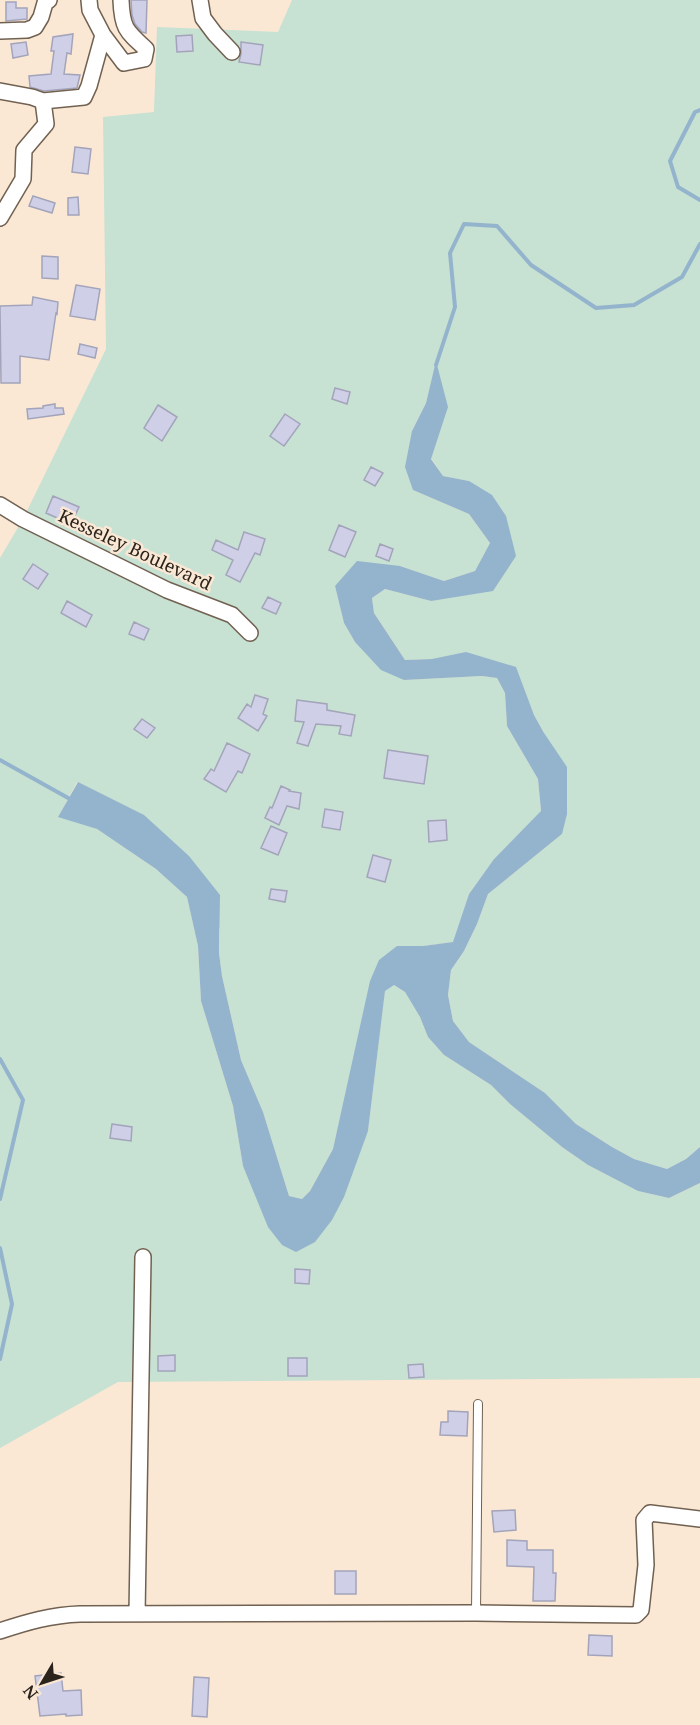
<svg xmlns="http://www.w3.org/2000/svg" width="700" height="1725" font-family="'Noto Serif',serif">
<rect width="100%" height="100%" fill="#fae8d5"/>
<!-- green -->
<path fill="#c7e1d3" d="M 292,0 L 700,0 L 700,1147 L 686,1159 L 667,1169 L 634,1159 L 612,1147 L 576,1124 L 545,1093 L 469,1042 L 453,1021 L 448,995 L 451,970 L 464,951 L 477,924 L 488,894 L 562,834 L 544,733 L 534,715 L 515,667 L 432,659 L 405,660 L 374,613 L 372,598 L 385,589 L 431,601 L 516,556 L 469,481 L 443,476 L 431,458 L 436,363 L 426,403 L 412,431 L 413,490 L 469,514 L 490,543 L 475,571 L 444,581 L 400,566 L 335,586 L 344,623 L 355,642 L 404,680 L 482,676 L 497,678 L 505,693 L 507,726 L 538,779 L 541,812 L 494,859 L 469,894 L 454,942 L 423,946 L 397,946 L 349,1080 L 333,1149 L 310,1191 L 302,1199 L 289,1196 L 263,1112 L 241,1060 L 222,976 L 219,953 L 220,929 L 77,782 L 59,816 L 97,829 L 156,869 L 187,897 L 198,946 L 201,1001 L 233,1106 L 243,1166 L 282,1245 L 368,1131 L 385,990 L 394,985 L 405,992 L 420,1017 L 428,1037 L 444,1055 L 491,1085 L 510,1104 L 562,1147 L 588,1165 L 638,1191 L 669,1198 L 700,1183 L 700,1378 L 118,1382 L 0,1448 L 0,558 L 23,519 L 106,349 L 103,117 L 154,112 L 157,27 L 278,32 Z"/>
<!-- water -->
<path fill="#93b4cc" d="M 436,361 L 448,407 L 431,459 L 443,476 L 469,481 L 492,495 L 506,516 L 516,556 L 493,591 L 431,601 L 385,589 L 372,598 L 374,613 L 405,660 L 432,659 L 466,652 L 516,667 L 534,715 L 544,733 L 567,767 L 567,814 L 562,834 L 488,894 L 477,924 L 464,951 L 451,970 L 448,995 L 453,1021 L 469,1042 L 545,1093 L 576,1124 L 612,1147 L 634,1159 L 667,1169 L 686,1159 L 700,1147 L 700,1183 L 669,1198 L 638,1191 L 588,1165 L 562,1147 L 510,1104 L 491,1085 L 444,1055 L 428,1037 L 420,1017 L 405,992 L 394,985 L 385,991 L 368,1131 L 344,1197 L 332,1220 L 315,1242 L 296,1252 L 282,1245 L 268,1227 L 243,1166 L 233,1106 L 201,1001 L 198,946 L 187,897 L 156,869 L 97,829 L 58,817 L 78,782 L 144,815 L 189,856 L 220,895 L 219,953 L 222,976 L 241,1060 L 263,1112 L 289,1196 L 302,1199 L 310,1191 L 333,1149 L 370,981 L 379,960 L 397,946 L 423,946 L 453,942 L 469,894 L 494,859 L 541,811 L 538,779 L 507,726 L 505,693 L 497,678 L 482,676 L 404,680 L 381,670 L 355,642 L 344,623 L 335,586 L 357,561 L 400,566 L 444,581 L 475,571 L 490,543 L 469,514 L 413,490 L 405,467 L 412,431 L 426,403 Z"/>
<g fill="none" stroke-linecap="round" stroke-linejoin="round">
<!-- stream -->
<path stroke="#93b4cc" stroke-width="4" d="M 700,110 L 695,112 L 670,161 L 678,187 L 700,200
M 436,365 L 455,307 L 450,253 L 464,224 L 497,226 L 531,265 L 596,308 L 634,305 L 682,277 L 700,244
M 0,760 L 70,799
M 0,1059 L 23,1100 L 0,1199
M 0,1248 L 12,1304 L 0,1359"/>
</g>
<!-- building -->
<path fill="#cfd0e8" stroke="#a3a4ba" stroke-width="1.5" d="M 131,0 L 147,0 L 146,33 L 142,32 L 135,24 L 132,15 Z
M 6,2 L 16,2 L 16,8 L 27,8 L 27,19 L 6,21 Z
M 73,34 L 71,54 L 67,53 L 64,74 L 80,75 L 77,88 L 44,91 L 30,87 L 29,76 L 51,74 L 54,51 L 51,51 L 53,37 Z
M 192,35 L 193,51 L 177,52 L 176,36 Z
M 26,42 L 28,55 L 13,58 L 11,44 Z
M 241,42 L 263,45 L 260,65 L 239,62 L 241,54 Z
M 75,147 L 91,149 L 88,174 L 72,172 Z
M 33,196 L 55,203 L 52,213 L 29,206 Z
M 78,197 L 79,215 L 68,215 L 68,198 Z
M 42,256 L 58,257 L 58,279 L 42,278 Z
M 76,285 L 100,289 L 95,320 L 70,316 Z
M 33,297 L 58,302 L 57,314 L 56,313 L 49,360 L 20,356 L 20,383 L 1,383 L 0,306 L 32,305 Z
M 80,344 L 97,348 L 95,358 L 78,354 Z
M 335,388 L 350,392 L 347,404 L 332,399 Z
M 55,404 L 55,408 L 63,408 L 64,414 L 28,419 L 27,409 L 43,408 L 43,406 Z
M 158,405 L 177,417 L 162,441 L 144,428 Z
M 285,414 L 300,424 L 284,446 L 270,436 Z
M 371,467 L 383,473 L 375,486 L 364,480 Z
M 53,496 L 79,507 L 71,524 L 46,513 Z
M 339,525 L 356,532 L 345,557 L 329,550 Z
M 244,532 L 265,539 L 260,555 L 255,553 L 240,582 L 226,575 L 233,560 L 212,550 L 216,540 L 238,550 Z
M 380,544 L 393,549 L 389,561 L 376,556 Z
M 33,564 L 48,574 L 38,589 L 23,579 Z
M 268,597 L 281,603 L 276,614 L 262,608 Z
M 67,601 L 92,615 L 86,627 L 61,613 Z
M 134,622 L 149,629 L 144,640 L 129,634 Z
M 255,695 L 268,699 L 263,714 L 267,716 L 258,731 L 238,718 L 247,704 L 251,707 Z
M 297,700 L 327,704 L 327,710 L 355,715 L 351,736 L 339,734 L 341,726 L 316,724 L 308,746 L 297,743 L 304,722 L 295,721 Z
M 142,719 L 155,728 L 147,738 L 134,729 Z
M 227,743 L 250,754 L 242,773 L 238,771 L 226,792 L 204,779 L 211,769 L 214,771 Z
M 388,750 L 428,756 L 424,784 L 384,778 Z
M 281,786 L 290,790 L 289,791 L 301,793 L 299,809 L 287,806 L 279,825 L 265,818 L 270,807 L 272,808 Z
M 325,809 L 343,812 L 340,830 L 322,827 Z
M 446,820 L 447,840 L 429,842 L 428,821 Z
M 271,826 L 287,833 L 278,855 L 261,848 Z
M 373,855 L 391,860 L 385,882 L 367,877 Z
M 271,889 L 287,891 L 285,902 L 269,899 Z
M 112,1124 L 132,1127 L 131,1141 L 110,1138 Z
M 295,1269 L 310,1270 L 309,1284 L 295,1283 Z
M 175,1355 L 175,1371 L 158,1371 L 158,1356 Z
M 288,1358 L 307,1358 L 307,1376 L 288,1376 Z
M 423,1364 L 424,1377 L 409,1378 L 408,1365 Z
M 448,1411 L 468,1412 L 467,1436 L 440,1435 L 441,1422 L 448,1422 Z
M 515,1510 L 516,1530 L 494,1532 L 492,1511 Z
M 507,1540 L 527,1541 L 527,1550 L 553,1550 L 553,1573 L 556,1573 L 555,1601 L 533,1601 L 534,1567 L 507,1566 Z
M 335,1571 L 356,1571 L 356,1594 L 335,1594 Z
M 589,1635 L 612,1636 L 612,1656 L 588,1655 Z
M 61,1673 L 63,1691 L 81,1690 L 82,1715 L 66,1716 L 66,1714 L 40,1716 L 35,1676 Z
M 194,1677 L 209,1678 L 207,1717 L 192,1716 Z"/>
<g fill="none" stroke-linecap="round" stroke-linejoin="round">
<!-- service casing -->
<g stroke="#716151" stroke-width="10">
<path id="service" d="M 476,1613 L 478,1404"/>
</g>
<!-- minor casing -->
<g stroke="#716151" stroke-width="18">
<path id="minor" d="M 200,0 L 203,18 L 215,34 L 232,52
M 0,31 L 27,30 L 35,27 L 41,17 L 45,3 L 49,0
M 103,35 L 124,63 L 144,59 L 146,49 C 126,31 122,28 121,0
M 0,91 L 32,97 L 43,101 L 84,97 L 89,86 L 103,35 L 90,10 L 89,0
M 0,218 L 23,179 L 24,150 L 46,124 L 43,101
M 0,505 L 23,519 L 167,590 L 232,615 L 250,633
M 137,1614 L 143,1257
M 0,1631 C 27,1622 51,1615 80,1614 L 476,1613 L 636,1615 L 641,1610 L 646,1565 L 644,1520 L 650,1513 L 700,1519"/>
</g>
<!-- service -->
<use href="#service" stroke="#fff" stroke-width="8"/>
<!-- minor -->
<use href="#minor" stroke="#fff" stroke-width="15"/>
</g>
<g text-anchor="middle" stroke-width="5" stroke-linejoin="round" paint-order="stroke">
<!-- street labels -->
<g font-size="18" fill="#2b241d" stroke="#fae8d5">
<text transform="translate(135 550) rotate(25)" y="6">Kesseley Boulevard</text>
</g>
</g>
<!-- north arrow -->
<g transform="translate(42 1683) rotate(231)" stroke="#fae8d5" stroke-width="4.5" paint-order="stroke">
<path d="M0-4.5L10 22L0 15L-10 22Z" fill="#2b241d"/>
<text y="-9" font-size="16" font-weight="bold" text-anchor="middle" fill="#2b241d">N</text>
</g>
</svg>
